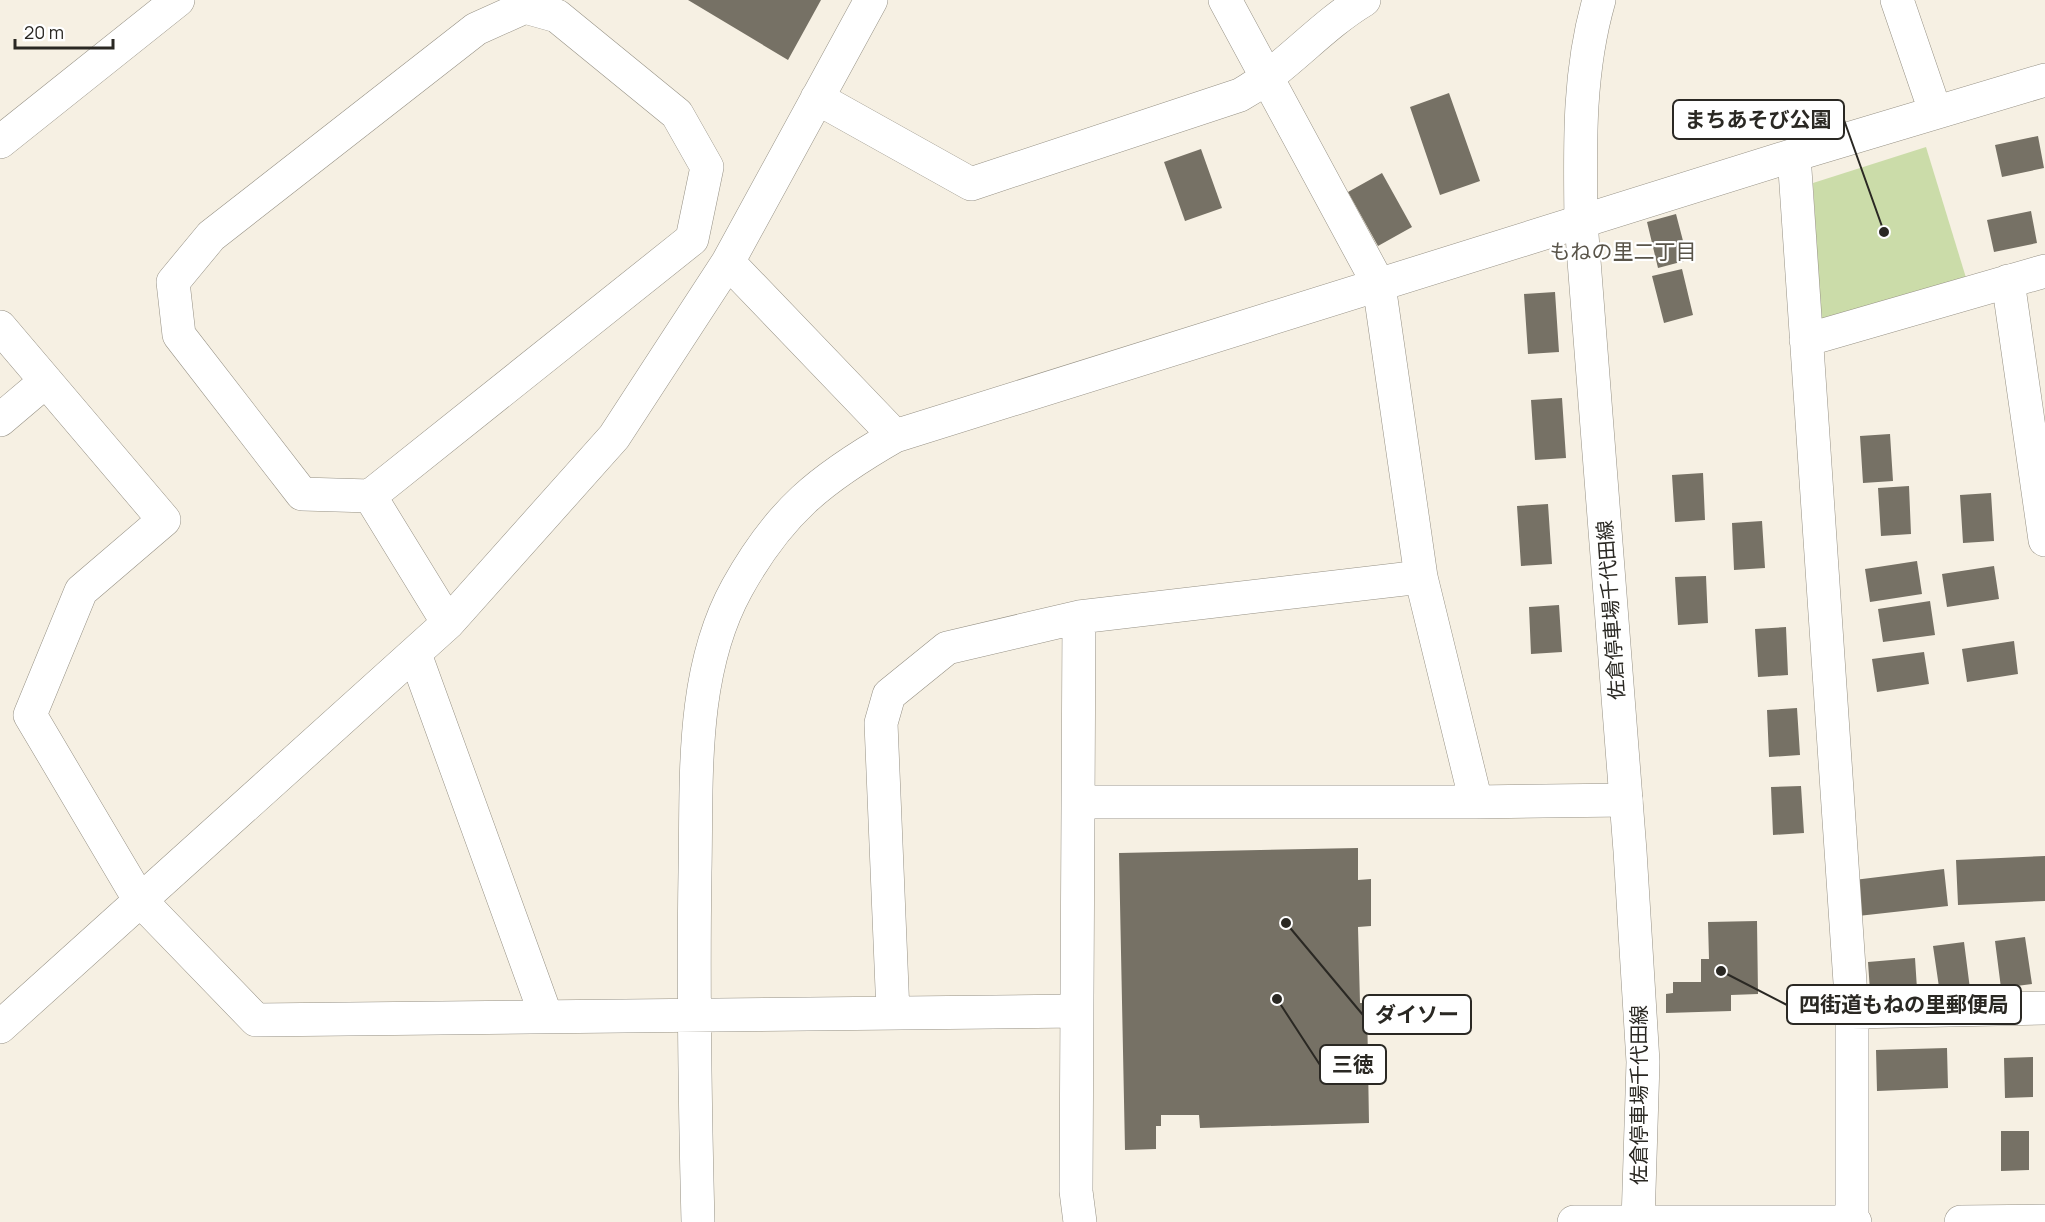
<svg xmlns="http://www.w3.org/2000/svg" width="2045" height="1222" font-family="Manrope,'Noto Sans JP',sans-serif">
<rect width="100%" height="100%" fill="#f6f0e3"/>
<!-- green -->
<path fill="#cbdca9" d="M 1926,147 L 1967,281 L 1821,324 L 1813,183 Z"/>
<!-- building -->
<path fill="#767165" d="M 688,0 L 821,0 L 788,60 Z
M 1449,93 L 1480,181 L 1440,195 L 1410,107 Z
M 2038,136 L 2044,168 L 2002,177 L 1995,145 Z
M 1201,149 L 1222,208 L 1185,221 L 1164,162 Z
M 1382,173 L 1412,227 L 1378,246 L 1348,192 Z
M 2031,211 L 2037,243 L 1994,252 L 1987,220 Z
M 1676,214 L 1688,260 L 1658,268 L 1647,222 Z
M 1682,269 L 1693,315 L 1664,323 L 1652,276 Z
M 1555,292 L 1559,352 L 1528,354 L 1524,294 Z
M 1562,398 L 1566,458 L 1535,460 L 1531,400 Z
M 1890,434 L 1893,481 L 1863,483 L 1860,436 Z
M 1703,473 L 1705,520 L 1675,522 L 1672,475 Z
M 1909,486 L 1911,534 L 1881,536 L 1878,488 Z
M 1991,493 L 1994,541 L 1963,543 L 1960,495 Z
M 1548,504 L 1552,564 L 1521,566 L 1517,506 Z
M 1762,521 L 1765,568 L 1734,570 L 1732,523 Z
M 1917,561 L 1922,594 L 1870,602 L 1865,569 Z
M 1994,566 L 1999,599 L 1947,607 L 1942,574 Z
M 1706,576 L 1708,623 L 1678,625 L 1675,577 Z
M 1930,601 L 1935,635 L 1883,642 L 1878,609 Z
M 1559,605 L 1562,652 L 1531,654 L 1529,607 Z
M 1786,627 L 1788,675 L 1758,677 L 1755,629 Z
M 2014,641 L 2018,674 L 1967,682 L 1962,649 Z
M 1924,652 L 1929,684 L 1877,692 L 1872,659 Z
M 1797,708 L 1800,755 L 1769,757 L 1767,710 Z
M 1801,786 L 1804,833 L 1773,835 L 1771,787 Z
M 1358,848 L 1358,880 L 1371,879 L 1371,926 L 1358,927 L 1360,1003 L 1367,1003 L 1369,1123 L 1200,1128 L 1199,1115 L 1161,1115 L 1161,1126 L 1156,1126 L 1156,1149 L 1125,1150 L 1119,853 Z
M 2045,856 L 2045,901 L 1958,905 L 1956,860 Z
M 1944,869 L 1948,906 L 1858,916 L 1854,880 Z
M 1757,921 L 1758,994 L 1731,995 L 1731,1011 L 1666,1013 L 1666,994 L 1673,993 L 1673,982 L 1701,982 L 1701,959 L 1709,959 L 1708,922 Z
M 2025,937 L 2032,984 L 2001,988 L 1995,941 Z
M 1964,942 L 1970,989 L 1940,994 L 1933,946 Z
M 1915,958 L 1917,989 L 1870,991 L 1868,962 Z
M 1947,1048 L 1948,1088 L 1877,1091 L 1876,1050 Z
M 2033,1057 L 2033,1097 L 2005,1098 L 2004,1058 Z
M 2001,1131 L 2029,1131 L 2029,1170 L 2001,1171 Z"/>
<g fill="none" stroke-linecap="round" stroke-linejoin="round">
<!-- minor casing -->
<g stroke="#969185" stroke-width="34">
<path id="minor" d="M 1897,0 L 1935,111
M 525,7 L 557,16 L 677,114 L 707,167 L 692,239 L 370,496 L 302,494 L 179,335 L 173,282 L 211,236 L 476,29 Z
M 817,98 L 971,184 L 1240,95 C 1286,69 1319,27 1364,0
M 0,142 L 178,0
M 1794,155 L 1852,1012 L 1852,1222
M 728,262 L 895,436
M 2008,281 L 2045,540
M 0,327 L 164,520 L 81,591 L 30,715 L 139,899 L 256,1020 L 1076,1011
M 1806,340 L 2045,271
M 0,420 L 46,381
M 370,496 L 448,623
M 1079,617 L 1076,1191 L 1080,1222
M 415,654 L 546,1016
M 1080,802 L 1476,802 L 1421,577 L 1379,285 L 1225,0
M 1476,802 L 1626,800
M 1852,1012 L 2045,1008
M 893,1013 L 881,723 L 889,695 L 947,648 L 1079,617 L 1421,577
M 0,1027 L 448,623 L 614,437 L 728,262 L 871,0
M 698,1222 C 695,1105 693,989 695,872 C 697,779 690,673 737,588 C 779,512 820,479 895,436 L 1794,155 L 2045,80
M 1574,1222 L 1855,1222
M 1961,1222 L 2045,1221"/>
</g>
<!-- major casing -->
<g stroke="#969185" stroke-width="34">
<path id="major" d="M 1599,0 C 1578,73 1580,146 1581,222 L 1630,851 L 1643,1062 L 1638,1222"/>
</g>
<!-- minor -->
<use href="#minor" stroke="#fff" stroke-width="33"/>
<!-- major -->
<use href="#major" stroke="#fff" stroke-width="33"/>
</g>
<g text-anchor="middle" stroke-width="4.5" stroke-linejoin="round" paint-order="stroke">
<!-- street labels -->
<g font-size="20" fill="#2a2823" stroke="#fff">
<text transform="translate(1611 610) rotate(-94)" y="7">佐倉停車場千代田線</text>
<text transform="translate(1639 1095) rotate(-90)" y="7">佐倉停車場千代田線</text>
</g>
<!-- neighbourhood labels -->
<g font-size="21" fill="#595449" stroke="#fff">
<text x="1623" y="259">もねの里二丁目</text>
</g>
</g>
<!-- callouts -->
<path fill="none" stroke="#2a2823" stroke-width="2" d="M1884 232L1844 120M1721 971L1787 1005M1286 923L1363 1015M1277 999L1320 1065"/>
<g fill="#2a2823" stroke="#fff" stroke-width="2">
<circle cx="1884" cy="232" r="6"/>
<circle cx="1721" cy="971" r="6"/>
<circle cx="1286" cy="923" r="6"/>
<circle cx="1277" cy="999" r="6"/>
</g>
<g fill="#fff" stroke="#2a2823" stroke-width="2">
<rect x="1673" y="100" width="171" height="39" rx="6"/>
<rect x="1787" y="985" width="234" height="39" rx="6"/>
<rect x="1363" y="995" width="108" height="39" rx="6"/>
<rect x="1320" y="1045" width="66" height="39" rx="6"/>
</g>
<g font-size="21" text-anchor="middle" font-weight="bold" fill="#2a2823">
<text x="1758" y="127">まちあそび公園</text>
<text x="1904" y="1012">四街道もねの里郵便局</text>
<text x="1417" y="1022">ダイソー</text>
<text x="1353" y="1072">三徳</text>
</g>
<!-- scale -->
<path d="M15 39v9h98v-9" fill="none" stroke="#2a2823" stroke-width="3"/>
<text x="24" y="39" font-size="18" fill="#2a2823" stroke="#ffffff" stroke-width="4.5" paint-order="stroke">20 m</text>
</svg>
